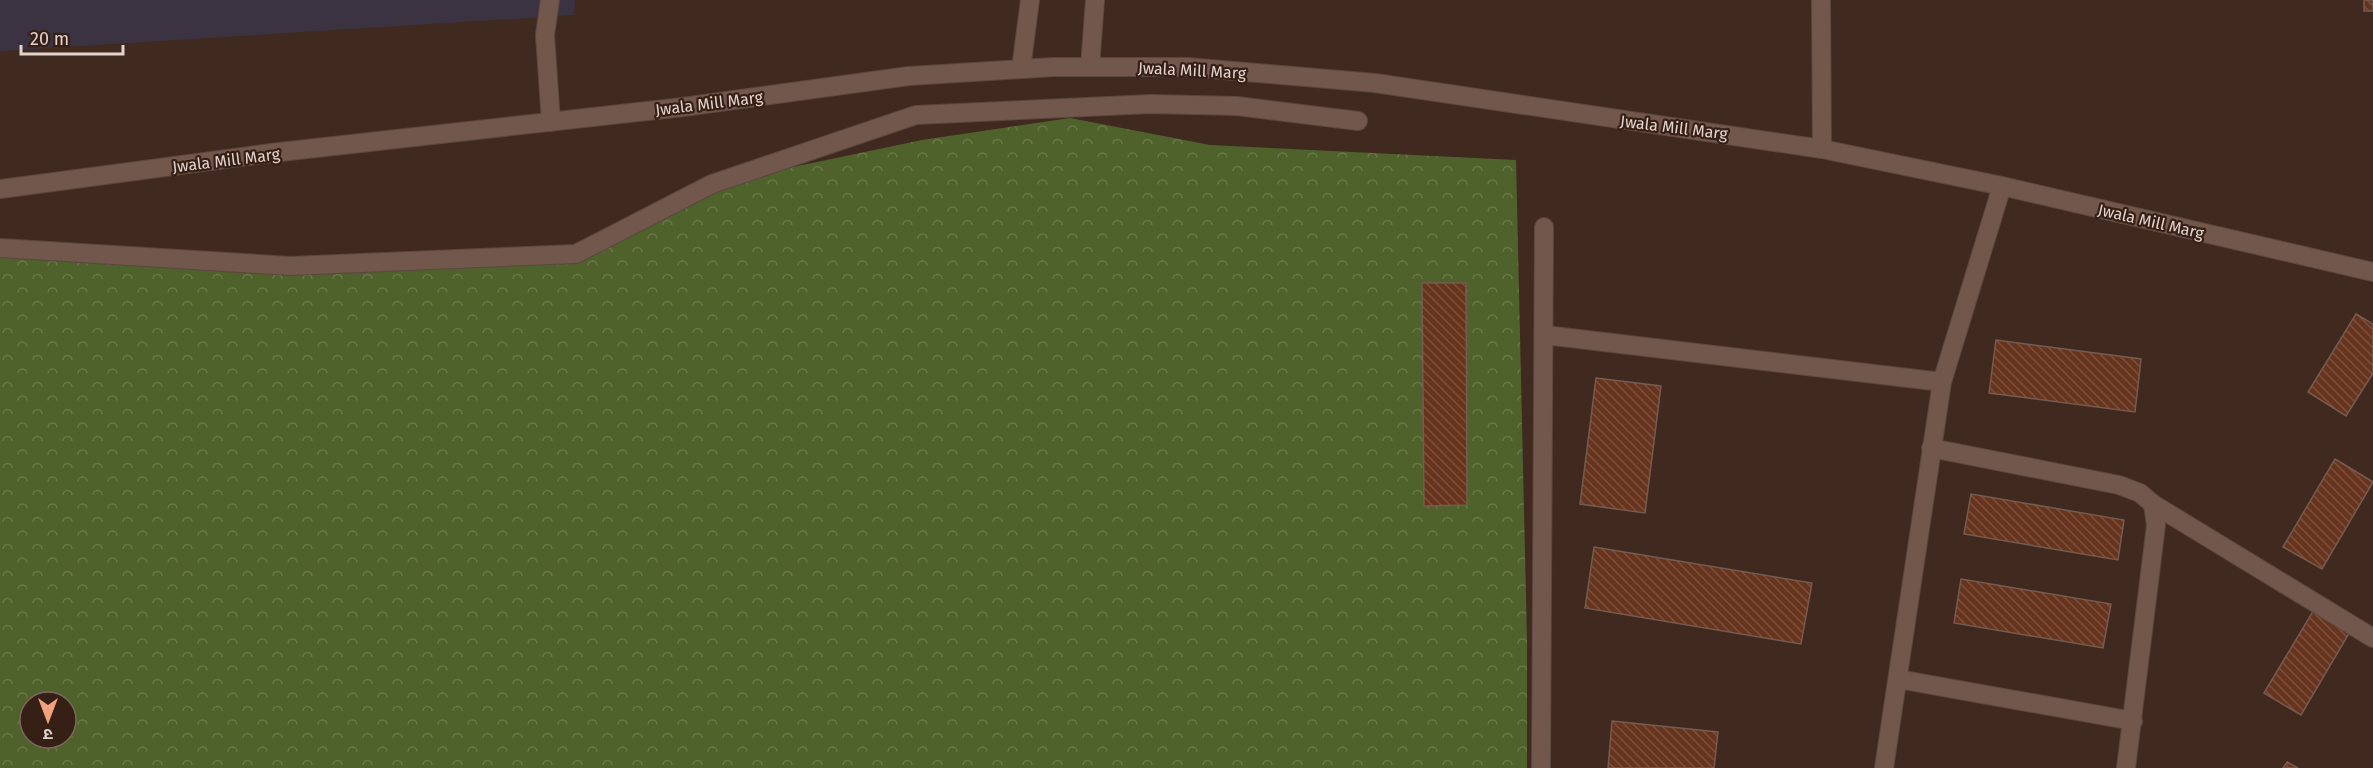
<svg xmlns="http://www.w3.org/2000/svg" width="2373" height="768" font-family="'Fira Sans','Noto Sans Devanagari',sans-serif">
<defs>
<pattern id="forest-crowns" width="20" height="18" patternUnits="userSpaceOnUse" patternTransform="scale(1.5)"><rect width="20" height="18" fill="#50622c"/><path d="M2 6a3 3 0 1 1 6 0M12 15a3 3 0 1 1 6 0" fill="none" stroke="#697849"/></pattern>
<pattern id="building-back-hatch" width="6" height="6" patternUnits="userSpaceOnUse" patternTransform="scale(1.5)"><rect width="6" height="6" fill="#67341d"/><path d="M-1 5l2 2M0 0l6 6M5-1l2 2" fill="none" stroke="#7d503d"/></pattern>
</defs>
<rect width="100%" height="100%" fill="#40291f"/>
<!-- commercial -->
<path fill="#3c3342" d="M 0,0 L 575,0 L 574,15 L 0,51 Z"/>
<!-- forest -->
<path fill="url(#forest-crowns)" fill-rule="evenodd" d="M 1070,118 L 1210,145 L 1516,160 L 1527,641 L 1527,768 L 0,768 L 0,248 L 290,266 L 576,254 L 712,184 L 922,140 ZM 30,702 L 66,702 L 66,738 L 30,738 Z"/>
<!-- building -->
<path fill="url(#building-back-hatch)" stroke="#765b50" stroke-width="1.5" d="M 2364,0 L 2373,0 L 2373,11 L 2364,11 Z
M 1422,283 L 1466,283 L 1467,505 L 1424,506 Z
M 2356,314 L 2373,324 L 2373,373 L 2346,416 L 2308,392 Z
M 1996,340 L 2141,359 L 2135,412 L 1989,393 Z
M 1596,378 L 1661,386 L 1645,513 L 1580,504 Z
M 2335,459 L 2373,482 L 2322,569 L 2283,547 Z
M 1971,494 L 2124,520 L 2118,560 L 1964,534 Z
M 1594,547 L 1812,583 L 1801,644 L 1585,608 Z
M 1961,579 L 2111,604 L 2103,648 L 1954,623 Z
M 2315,608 L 2351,630 L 2301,715 L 2264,693 Z
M 1612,721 L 1718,732 L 1714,768 L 1608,768 Z
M 2287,762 L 2298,768 L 2283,768 Z"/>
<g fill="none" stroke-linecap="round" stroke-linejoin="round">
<!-- minor casing -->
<g stroke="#5b473f" stroke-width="20">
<path id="minor" d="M 550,0 L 545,35 L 551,122
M 1821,0 L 1822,149
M 1090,67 L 1095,0
M 1021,69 L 1030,0
M 0,189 L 271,153 L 683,107 L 909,76 L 1054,67 L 1187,67 L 1375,83 L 1822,149 L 2002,186 L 2373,272
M 0,248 L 290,266 L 576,254 L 712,184 L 916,115 L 1151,104 L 1237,106 L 1358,121
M 1545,335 L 1942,382
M 1931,448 L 2119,485 L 2140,493 L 2153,504 L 2156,525 L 2126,768
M 2153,504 L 2373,638
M 1898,679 L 2133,721
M 1541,768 L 1544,227
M 1884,768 L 1942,382 L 2002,186"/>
</g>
<!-- minor -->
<use href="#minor" stroke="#72574c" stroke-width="18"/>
</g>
<g text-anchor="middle" stroke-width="4.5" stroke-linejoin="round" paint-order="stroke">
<!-- street labels -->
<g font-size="16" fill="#e3d3cd" stroke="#361f15">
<text transform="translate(1192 70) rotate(3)" y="6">Jwala Mill Marg</text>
<text transform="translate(709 103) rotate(-7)" y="6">Jwala Mill Marg</text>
<text transform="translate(1674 127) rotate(7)" y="6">Jwala Mill Marg</text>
<text transform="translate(226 160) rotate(-7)" y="6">Jwala Mill Marg</text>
<text transform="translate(2151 221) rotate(13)" y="6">Jwala Mill Marg</text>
</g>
</g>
<!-- north arrow -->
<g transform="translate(48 720) rotate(180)"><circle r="28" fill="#361f15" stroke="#7b675f" stroke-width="1.5"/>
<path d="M0-4.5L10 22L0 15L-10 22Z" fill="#f1a17c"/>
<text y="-9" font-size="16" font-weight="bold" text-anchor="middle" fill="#e3d3cd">उ</text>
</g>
<!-- scale -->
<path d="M21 45v9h102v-9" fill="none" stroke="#e3d3cd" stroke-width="3"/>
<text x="30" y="45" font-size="18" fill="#e3d3cd" stroke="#361f15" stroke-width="4.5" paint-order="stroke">20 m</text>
</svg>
